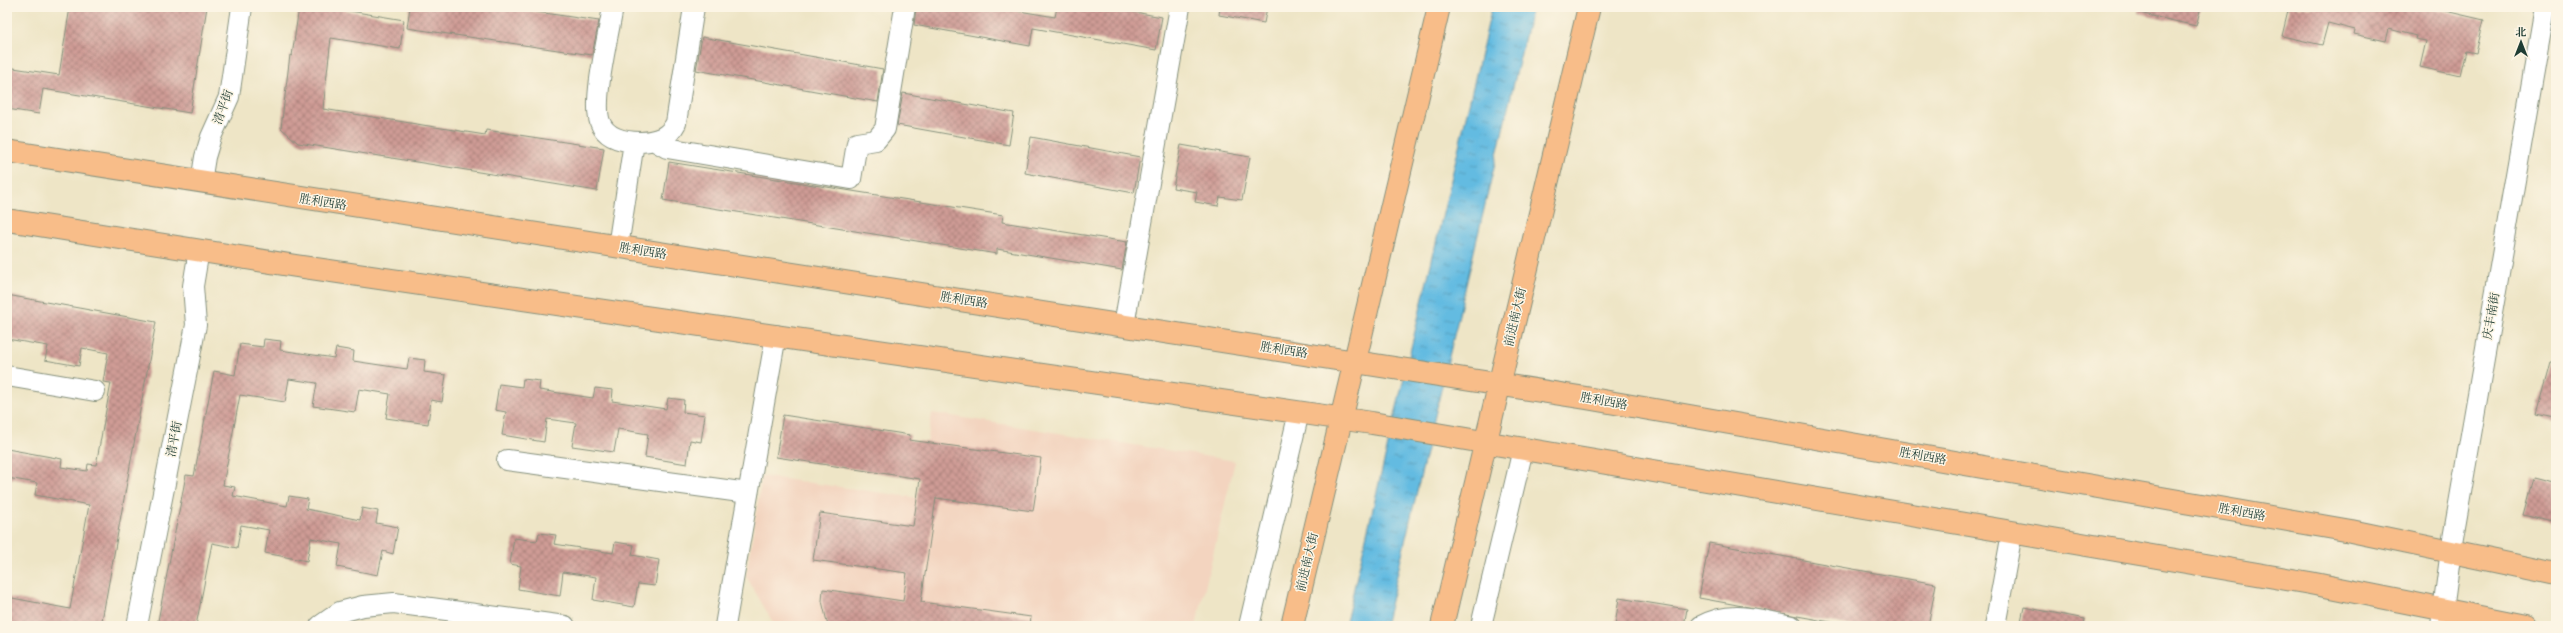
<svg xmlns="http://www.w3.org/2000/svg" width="2563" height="633" font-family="'IM FELL DW Pica','Noto Serif SC',serif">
<defs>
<pattern id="water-ripples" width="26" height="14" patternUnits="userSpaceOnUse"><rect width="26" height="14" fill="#64bbe1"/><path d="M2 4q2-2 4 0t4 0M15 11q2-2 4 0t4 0" fill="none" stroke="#5299b7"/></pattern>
<pattern id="building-cross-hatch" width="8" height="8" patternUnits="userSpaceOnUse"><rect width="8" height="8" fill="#cf9b95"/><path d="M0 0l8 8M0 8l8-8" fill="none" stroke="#a7807a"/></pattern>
</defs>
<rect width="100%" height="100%" fill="#fcf5e5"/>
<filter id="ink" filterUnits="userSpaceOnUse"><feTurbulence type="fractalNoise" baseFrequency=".025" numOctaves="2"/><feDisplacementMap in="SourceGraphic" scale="8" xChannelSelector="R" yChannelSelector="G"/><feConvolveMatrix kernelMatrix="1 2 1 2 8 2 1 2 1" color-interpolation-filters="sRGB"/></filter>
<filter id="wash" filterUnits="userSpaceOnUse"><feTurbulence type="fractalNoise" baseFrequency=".012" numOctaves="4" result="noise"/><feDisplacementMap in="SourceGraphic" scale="16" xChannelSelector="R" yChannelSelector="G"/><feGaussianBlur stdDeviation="0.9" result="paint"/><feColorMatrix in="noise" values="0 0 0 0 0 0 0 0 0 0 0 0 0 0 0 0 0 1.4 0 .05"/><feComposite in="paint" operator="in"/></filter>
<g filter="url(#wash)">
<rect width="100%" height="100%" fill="#eee5c6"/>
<!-- built -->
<path fill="#f3d4bf" d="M 932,413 L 1235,461 L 1196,626 L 775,626 L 746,576 L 762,476 L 918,498 Z"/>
<!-- water -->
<path fill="url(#water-ripples)" stroke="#427c8a" d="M 1492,7 L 1532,7 L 1385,626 L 1345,626 Z"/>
<g id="blocks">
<!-- building -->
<path fill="url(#building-cross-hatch)" d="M 70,7 L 207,7 L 190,113 L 43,89 L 39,114 L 7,109 L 7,67 L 59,75 Z
M 299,7 L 326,7 L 404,20 L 400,49 L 331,38 L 323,109 L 485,135 L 486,130 L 604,148 L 597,191 L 298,143 L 281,128 L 290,55 L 292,56 Z
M 410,7 L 503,7 L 599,21 L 592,55 L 407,28 Z
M 916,7 L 995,7 L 1055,17 L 1057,7 L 1107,7 L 1162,17 L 1156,50 L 1033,28 L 1030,46 L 914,25 Z
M 1220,7 L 1267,7 L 1264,23 L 1219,15 Z
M 2140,7 L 2201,7 L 2196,26 L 2139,13 Z
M 2289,7 L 2428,7 L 2484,20 L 2476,53 L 2466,51 L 2460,76 L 2420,67 L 2426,41 L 2415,39 L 2416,36 L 2389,29 L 2386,41 L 2354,34 L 2355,30 L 2328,23 L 2322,45 L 2282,36 Z
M 702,37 L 883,69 L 878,102 L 696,70 Z
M 903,93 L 1014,113 L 1009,145 L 897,125 Z
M 1031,137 L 1140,157 L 1134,193 L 1025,173 Z
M 1181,145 L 1250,157 L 1242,200 L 1220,197 L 1218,206 L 1195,202 L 1197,192 L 1173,188 Z
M 669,162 L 1003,215 L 1002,222 L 1127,242 L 1122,270 L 997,249 L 997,254 L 663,200 Z
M 7,295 L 156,322 L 101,626 L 7,626 L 7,597 L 70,609 L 89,505 L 35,495 L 37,483 L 7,478 L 7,449 L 62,459 L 61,467 L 87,471 L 88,464 L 96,465 L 111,383 L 103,382 L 108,353 L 82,348 L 79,366 L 45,360 L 48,346 L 7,339 Z
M 264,339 L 281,341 L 280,350 L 334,358 L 336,348 L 354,351 L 353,361 L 407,369 L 409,358 L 425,360 L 424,372 L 446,375 L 442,402 L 431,400 L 428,424 L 386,418 L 390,394 L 359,389 L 355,412 L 313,406 L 317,383 L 289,379 L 285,402 L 240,395 L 223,485 L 235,487 L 233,496 L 287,506 L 289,496 L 308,499 L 306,509 L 360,520 L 362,508 L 378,511 L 376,523 L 398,527 L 393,554 L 383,551 L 378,575 L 337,567 L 341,544 L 311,538 L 307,561 L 265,553 L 269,530 L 241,525 L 237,548 L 212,543 L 196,626 L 157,626 L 186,475 L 194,476 L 214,371 L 235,375 L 240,344 L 263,347 Z
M 2551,363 L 2556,363 L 2556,419 L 2537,415 Z
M 523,379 L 540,381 L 539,390 L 593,398 L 595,388 L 613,390 L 612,401 L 666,409 L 668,398 L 684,400 L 683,412 L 705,415 L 701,442 L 690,440 L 687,464 L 645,457 L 648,434 L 618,429 L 614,452 L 572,446 L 576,423 L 547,419 L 544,442 L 502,435 L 506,412 L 495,410 L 499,384 L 522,387 Z
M 783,415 L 910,435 L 909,440 L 1041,458 L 1033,511 L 936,498 L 921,602 L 1031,617 L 1030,626 L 828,626 L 822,601 L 823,589 L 903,601 L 907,573 L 813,560 L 820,513 L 913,526 L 920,479 L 776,457 Z
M 2533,478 L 2556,484 L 2556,523 L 2523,515 Z
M 539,533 L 556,535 L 554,544 L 613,553 L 615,542 L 634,545 L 632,555 L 659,560 L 655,586 L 638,584 L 634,607 L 593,600 L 596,577 L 563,572 L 560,596 L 518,589 L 521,566 L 510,564 L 514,538 L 537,541 Z
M 1709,543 L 1936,584 L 1928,626 L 1852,626 L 1699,598 Z
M 1619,598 L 1687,609 L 1684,626 L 1615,626 Z
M 2024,607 L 2085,619 L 2084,626 L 2020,626 Z"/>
</g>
</g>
<g filter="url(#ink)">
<use href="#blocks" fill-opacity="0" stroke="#86917d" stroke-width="1"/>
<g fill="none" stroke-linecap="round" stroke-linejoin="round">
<!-- minor casing -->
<g stroke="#86917d" stroke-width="22">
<path id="minor" d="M 613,7 C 609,33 592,100 600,122 C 606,139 626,142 641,142 C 657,141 669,137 676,123 L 694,7
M 655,141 L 667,148 L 851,179 L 857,143 L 876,140 L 885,129 L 905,7
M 201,182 L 205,157 L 211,137 L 229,97 L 242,7
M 618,247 L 634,142
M 1124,325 L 1180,7
M 7,376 L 95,391
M 507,460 L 748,493
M 137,626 L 196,325 L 193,286 L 199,250
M 320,626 L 340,612 L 363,606 L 394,603 L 565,626
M 725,626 L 776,335
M 1249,626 L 1299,412
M 1481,626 L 1523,449
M 1701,626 C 1732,609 1759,620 1792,626
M 1995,626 L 2012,533
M 2441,626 L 2451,550 L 2545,7"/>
</g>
<!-- major casing -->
<g stroke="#86917d" stroke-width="24">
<path id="major" d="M 7,151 L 1586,398 L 2351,531 L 2556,574
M 7,220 L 296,266 L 1372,423 L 2310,583 L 2526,626
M 1292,626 L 1439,7
M 1442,626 L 1589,7"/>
</g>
<!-- minor -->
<use href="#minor" stroke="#fff" stroke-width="20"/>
<!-- major -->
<use href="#major" stroke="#f8bd89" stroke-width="22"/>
</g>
</g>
<g text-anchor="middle" stroke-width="3" stroke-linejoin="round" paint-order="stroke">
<!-- street labels -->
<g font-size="12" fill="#1f3d34" stroke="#fcf5e5">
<text transform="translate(223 107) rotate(-70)" y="4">清平街</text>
<text transform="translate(323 202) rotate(9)" y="4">胜利西路</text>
<text transform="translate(643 251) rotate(9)" y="4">胜利西路</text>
<text transform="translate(964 300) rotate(9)" y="4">胜利西路</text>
<text transform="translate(2491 316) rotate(-80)" y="4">庆丰南街</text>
<text transform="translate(1515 317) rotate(-77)" y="4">前进南大街</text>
<text transform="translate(1284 350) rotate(9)" y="4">胜利西路</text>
<text transform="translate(1604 401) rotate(10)" y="4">胜利西路</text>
<text transform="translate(174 439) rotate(-79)" y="4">清平街</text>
<text transform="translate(1923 456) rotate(10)" y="4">胜利西路</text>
<text transform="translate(2242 512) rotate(10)" y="4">胜利西路</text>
<text transform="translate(1307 562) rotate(-77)" y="4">前进南大街</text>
</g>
</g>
<!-- margin -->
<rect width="2563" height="633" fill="none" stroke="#fcf5e5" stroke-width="24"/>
<!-- north arrow -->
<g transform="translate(2521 42)" stroke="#fcf5e5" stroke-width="3" paint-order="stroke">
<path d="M0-3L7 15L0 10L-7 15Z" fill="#1f3d34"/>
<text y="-6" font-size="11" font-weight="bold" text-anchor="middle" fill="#1f3d34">北</text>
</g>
</svg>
